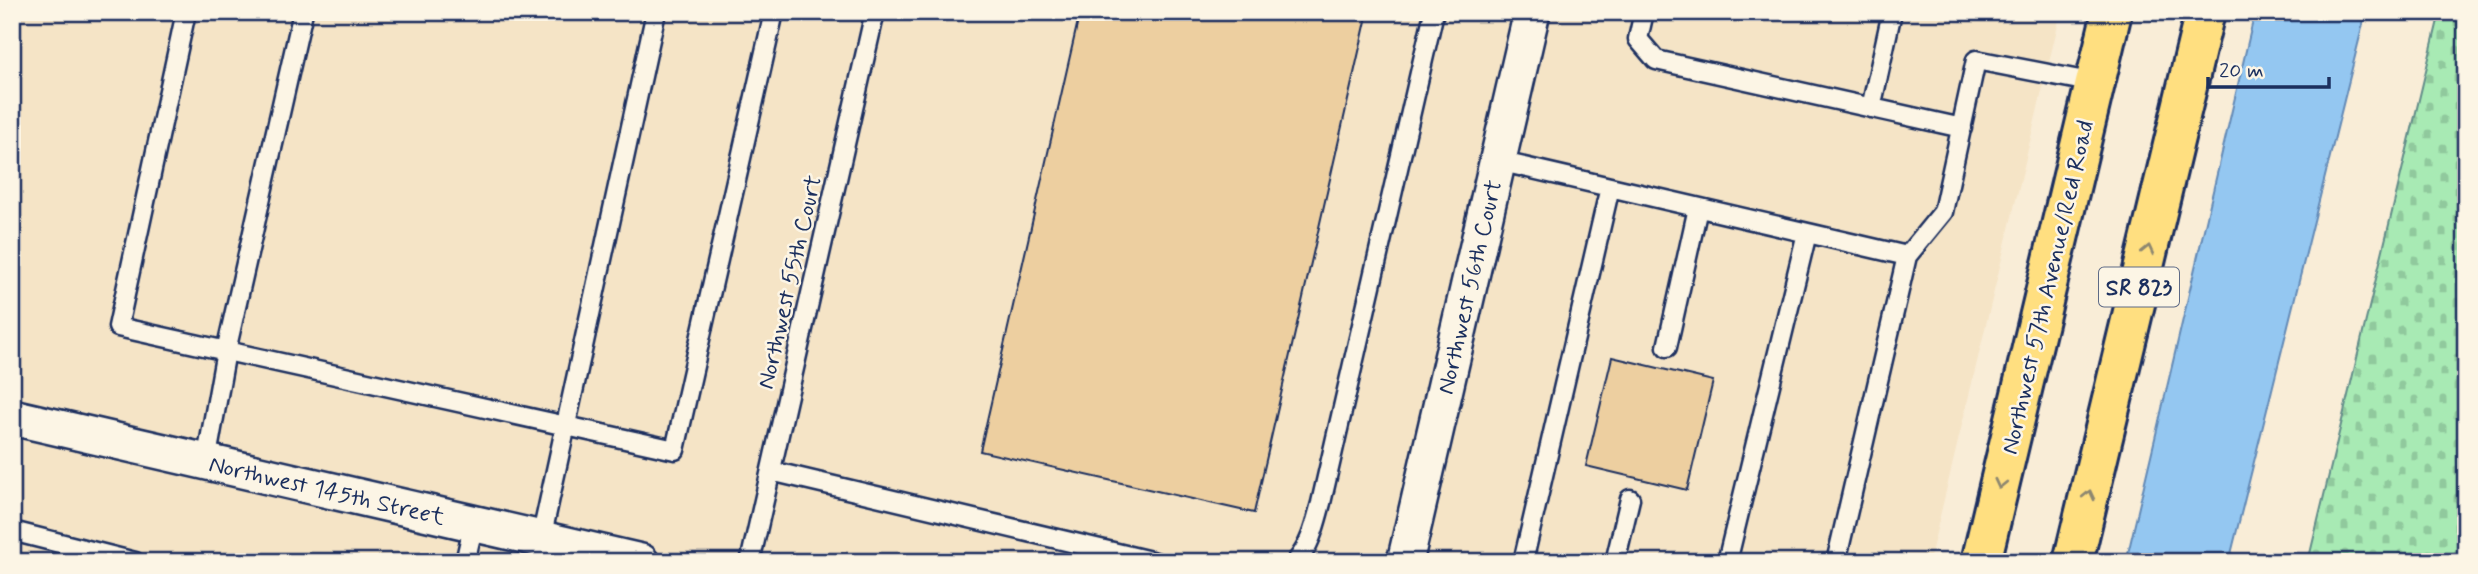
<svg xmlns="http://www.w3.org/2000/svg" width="2478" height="574" font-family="Mynerve,sans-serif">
<defs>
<pattern id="cemetery-stones" width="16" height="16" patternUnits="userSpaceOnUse" patternTransform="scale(1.75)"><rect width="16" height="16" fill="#a8eab4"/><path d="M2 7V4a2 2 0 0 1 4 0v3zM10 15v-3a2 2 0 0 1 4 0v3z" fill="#90c99d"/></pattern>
</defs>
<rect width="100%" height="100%" fill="#f9edd7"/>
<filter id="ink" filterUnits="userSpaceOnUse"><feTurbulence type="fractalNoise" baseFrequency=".0143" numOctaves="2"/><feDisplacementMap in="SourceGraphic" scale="14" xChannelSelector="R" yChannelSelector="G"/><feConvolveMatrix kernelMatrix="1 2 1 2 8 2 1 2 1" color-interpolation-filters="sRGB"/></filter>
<g filter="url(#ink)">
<!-- built -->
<path fill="#f5e4c6" d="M 12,12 L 2061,12 L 1929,562 L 12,562 Z"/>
<!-- cemetery -->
<path fill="url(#cemetery-stones)" stroke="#628c89" stroke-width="2" d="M 2440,12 L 2466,12 L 2466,562 L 2308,562 Z"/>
<!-- water -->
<path fill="#94c7f1" stroke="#648ab6" stroke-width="2" d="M 2255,12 L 2366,12 L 2229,562 L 2126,562 Z"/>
<!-- building -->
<path fill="#edcfa0" stroke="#1b2f5e" stroke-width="2" d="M 1080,12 L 1368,12 L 1254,513 L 980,451 Z
M 1612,357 L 1713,381 L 1687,490 L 1586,466 Z"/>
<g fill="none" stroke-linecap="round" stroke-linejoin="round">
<!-- service casing -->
<g stroke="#1b2f5e" stroke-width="23">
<path id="service" d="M 186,12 L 118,327 L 675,450 L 774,12
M 1644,12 L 1638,39 L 1656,60 L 1962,128
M 1871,108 L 1892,12
M 1498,161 L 1907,256 L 1836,562
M 1907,256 L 1943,212 L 1976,60 L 2095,83
M 1667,347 L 1698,208
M 206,462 L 226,351 L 303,12
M 771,471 L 1155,562
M 12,531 L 135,562
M 541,539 L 656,12
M 465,562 L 474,523
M 750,562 L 875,12
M 1296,562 C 1311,544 1315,525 1321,503 L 1434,12
M 1523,562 L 1610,187
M 1615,562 L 1630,499
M 1727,562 L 1807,233"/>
</g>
<!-- minor casing -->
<g stroke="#1b2f5e" stroke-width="40">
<path id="minor" d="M 12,417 L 641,562
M 1405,562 L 1532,12"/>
</g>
<!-- primary casing -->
<g stroke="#1b2f5e" stroke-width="44">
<path id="primary" d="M 1981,562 L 2112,12
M 2073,562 L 2205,12"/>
</g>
<!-- service -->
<use href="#service" stroke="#fcf5e5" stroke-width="18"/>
<!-- minor -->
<use href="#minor" stroke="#fcf5e5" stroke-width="35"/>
<!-- primary -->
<use href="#primary" stroke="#ffdf80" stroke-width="38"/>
</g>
<!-- one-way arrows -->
<defs><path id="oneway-chevron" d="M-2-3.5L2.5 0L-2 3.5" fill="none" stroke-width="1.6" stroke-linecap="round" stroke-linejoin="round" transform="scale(1.75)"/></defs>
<g stroke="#8d876f">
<use href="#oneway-chevron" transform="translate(2148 250) rotate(-77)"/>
<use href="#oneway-chevron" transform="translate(2000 484) rotate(103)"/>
<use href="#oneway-chevron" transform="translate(2089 495) rotate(-77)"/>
</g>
</g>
<g text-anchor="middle" stroke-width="5" stroke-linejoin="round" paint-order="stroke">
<!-- shield labels -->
<rect fill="#fcf5e5" stroke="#5e6a86" stroke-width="2" x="2099" y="267.5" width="80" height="39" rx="5"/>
<g font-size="23" font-weight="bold" fill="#1b2f5e">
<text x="2139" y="295">SR 823</text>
</g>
<!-- street labels -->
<g font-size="24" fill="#1b2f5e" stroke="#fcf5e5">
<text transform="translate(789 282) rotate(-77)" y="8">Northwest 55th Court</text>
<text transform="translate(1469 287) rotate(-77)" y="8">Northwest 56th Court</text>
<text transform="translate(2047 287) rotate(-77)" y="8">Northwest 57th Avenue/Red Road</text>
<text transform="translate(327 490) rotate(13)" y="8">Northwest 145th Street</text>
</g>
</g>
<!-- margin -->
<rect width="2478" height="574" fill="none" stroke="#fcf5e5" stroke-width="42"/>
<rect x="21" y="21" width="2436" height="532" fill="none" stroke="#1b2f5e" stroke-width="2.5" filter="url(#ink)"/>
<!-- scale -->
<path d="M2208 77v10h121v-10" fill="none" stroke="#1b2f5e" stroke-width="3.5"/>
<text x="2219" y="77" font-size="21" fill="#1b2f5e" stroke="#fcf5e5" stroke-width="5" paint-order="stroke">20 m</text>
</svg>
